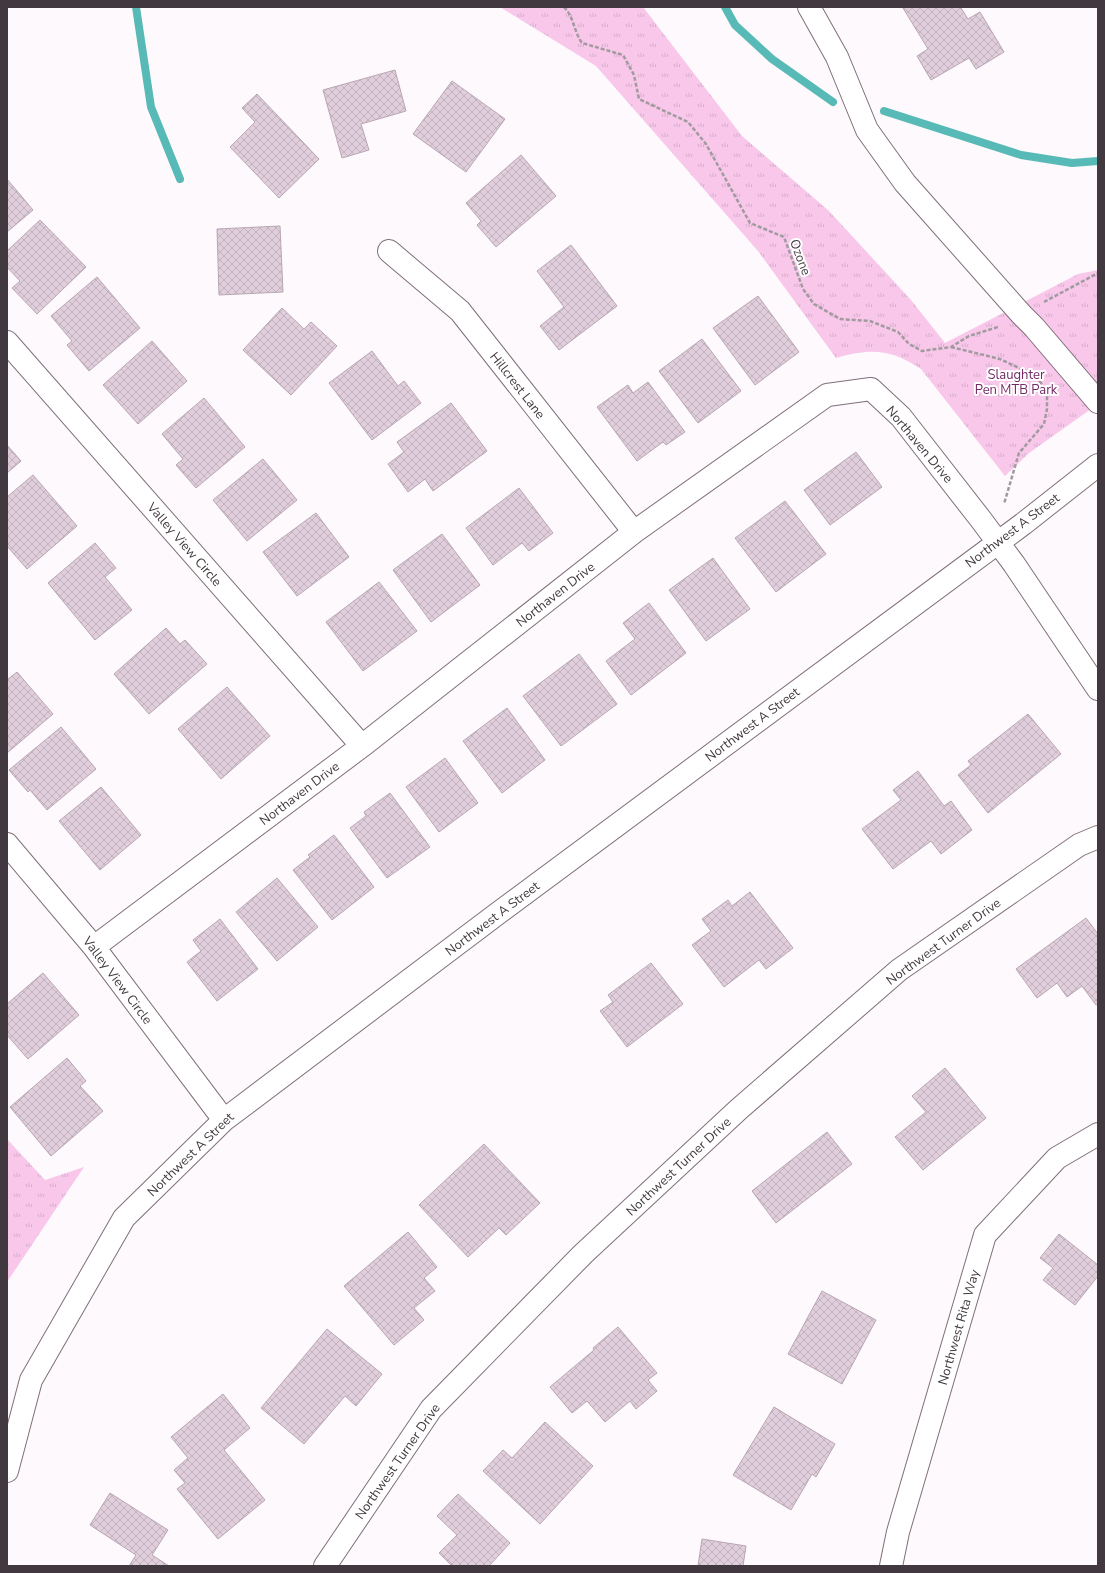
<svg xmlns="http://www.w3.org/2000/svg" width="1105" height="1573" font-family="'Nunito Sans',sans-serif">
<defs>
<pattern id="park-tufts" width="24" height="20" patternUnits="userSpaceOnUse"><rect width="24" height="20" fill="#f8c7ea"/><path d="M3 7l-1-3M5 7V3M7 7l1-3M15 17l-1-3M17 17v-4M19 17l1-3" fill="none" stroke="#d6acca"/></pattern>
<pattern id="building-cross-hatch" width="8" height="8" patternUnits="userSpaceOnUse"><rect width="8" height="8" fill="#e1cedc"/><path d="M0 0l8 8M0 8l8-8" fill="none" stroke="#c2b2be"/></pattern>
</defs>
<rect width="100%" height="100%" fill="#fdf9fc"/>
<!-- park -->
<path fill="url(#park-tufts)" d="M 500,7 L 643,7 L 742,136 L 829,211 L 911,300 L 945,343 L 1078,274 L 1098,270 L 1098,404 L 1029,453 L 1005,476 L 921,369 C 891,349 871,348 836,358 L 758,251 L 596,66 Z
M 7,1139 L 45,1180 L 84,1167 L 7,1282 Z"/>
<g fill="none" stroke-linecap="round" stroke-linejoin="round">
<!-- stream -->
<path stroke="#58bab6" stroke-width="8" d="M 136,7 L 151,107 L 180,179
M 725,7 L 735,25 L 772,59 L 833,102
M 884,111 L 1021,155 L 1072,163 L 1098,161"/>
</g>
<!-- building -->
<path fill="url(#building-cross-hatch)" stroke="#b8a6b3" d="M 906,7 L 963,7 L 961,8 L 968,19 L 980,12 L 1004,52 L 976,69 L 969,58 L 931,80 L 917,56 L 928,49 L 903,8 Z
M 395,70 L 406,111 L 361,124 L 369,150 L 342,158 L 323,90 Z
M 452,81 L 505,119 L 466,172 L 413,134 Z
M 257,94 L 319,159 L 279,198 L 230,147 L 255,122 L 242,108 Z
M 521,155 L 556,196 L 496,247 L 477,225 L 481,221 L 466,203 Z
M 7,179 L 33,210 L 7,232 Z
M 40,220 L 86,267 L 37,314 L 12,288 L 20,281 L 7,267 L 7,251 Z
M 280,226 L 283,292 L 219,295 L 217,229 Z
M 571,245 L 617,306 L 559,350 L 540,326 L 564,307 L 537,271 Z
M 97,277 L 140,328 L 89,371 L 67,345 L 72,341 L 51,316 Z
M 758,296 L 799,352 L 755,385 L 713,328 Z
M 282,308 L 304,329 L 311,322 L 337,346 L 291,395 L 243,350 Z
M 702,339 L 741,391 L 698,423 L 659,371 Z
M 152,341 L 187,381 L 138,424 L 103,385 Z
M 372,351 L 398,386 L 404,381 L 421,403 L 372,440 L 329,383 Z
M 648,382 L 685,432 L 666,445 L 663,442 L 637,461 L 597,407 L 628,385 L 633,393 Z
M 204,398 L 245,447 L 196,488 L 176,465 L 183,459 L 162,434 Z
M 451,403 L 487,451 L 433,491 L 425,479 L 408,492 L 388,464 L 404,452 L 397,442 Z
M 7,445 L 21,461 L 7,473 Z
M 856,452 L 882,487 L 830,525 L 804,490 Z
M 263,459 L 297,500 L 247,541 L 213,500 Z
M 33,475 L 77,526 L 27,569 L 7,546 L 7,497 Z
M 519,488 L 553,533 L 529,551 L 522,543 L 493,565 L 466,528 Z
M 785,501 L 826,554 L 776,592 L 735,538 Z
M 316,513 L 349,557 L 297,596 L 263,552 Z
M 442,534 L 480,585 L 431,622 L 393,570 Z
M 95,543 L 116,568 L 105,577 L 132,610 L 95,640 L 48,583 Z
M 713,558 L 750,609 L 706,641 L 669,590 Z
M 379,582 L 417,631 L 363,671 L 326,622 Z
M 649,603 L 686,653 L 631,695 L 606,661 L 635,639 L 623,623 Z
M 166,628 L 180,644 L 185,640 L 207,664 L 149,714 L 114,674 Z
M 579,654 L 617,704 L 561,746 L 523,696 Z
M 17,672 L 53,714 L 7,753 L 7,680 Z
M 227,687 L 270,736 L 221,779 L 178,729 Z
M 507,708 L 545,760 L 502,793 L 463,741 Z
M 1028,714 L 1061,754 L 988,813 L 958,775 L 971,765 L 968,761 Z
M 61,727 L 96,769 L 47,810 L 30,790 L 28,792 L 9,770 Z
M 445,758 L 478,803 L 439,832 L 406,787 Z
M 918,771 L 944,806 L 951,801 L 972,830 L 941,854 L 931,841 L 893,869 L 862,829 L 901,800 L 893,790 Z
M 101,787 L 141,835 L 100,870 L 59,821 Z
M 390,793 L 430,847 L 387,878 L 350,828 L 366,816 L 364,812 Z
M 334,835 L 374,887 L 332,920 L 293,870 L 310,857 L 308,855 Z
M 277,878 L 318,927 L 277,961 L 236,912 Z
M 750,892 L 793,948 L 766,969 L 759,960 L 724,987 L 692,945 L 711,931 L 702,919 L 728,900 L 732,906 Z
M 1086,918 L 1098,934 L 1098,1004 L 1096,1005 L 1082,986 L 1067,997 L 1057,983 L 1037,998 L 1016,969 Z
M 220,919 L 258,969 L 217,1001 L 187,962 L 201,951 L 193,940 Z
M 651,963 L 683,1004 L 627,1047 L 600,1011 L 613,1002 L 608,995 Z
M 43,973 L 79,1015 L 28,1059 L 7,1035 L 7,1004 Z
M 67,1058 L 86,1081 L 80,1086 L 103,1111 L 51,1156 L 10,1107 Z
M 945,1068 L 986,1118 L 923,1170 L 895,1137 L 926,1112 L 912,1096 Z
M 827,1132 L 852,1164 L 776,1223 L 752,1191 Z
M 484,1144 L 540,1203 L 506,1235 L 499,1228 L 468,1257 L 419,1205 Z
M 408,1232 L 437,1267 L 424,1278 L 435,1291 L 414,1308 L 424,1320 L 394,1345 L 344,1286 Z
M 1059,1234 L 1098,1265 L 1098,1276 L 1075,1305 L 1043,1280 L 1053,1268 L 1040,1258 Z
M 822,1291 L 876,1320 L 842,1384 L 788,1354 Z
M 618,1327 L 657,1373 L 648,1380 L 657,1391 L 636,1409 L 630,1401 L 605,1422 L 587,1401 L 572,1413 L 550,1387 L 594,1350 L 593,1348 Z
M 327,1329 L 382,1374 L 356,1406 L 345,1396 L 304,1444 L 261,1408 Z
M 223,1394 L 250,1428 L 224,1450 L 265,1500 L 218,1539 L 177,1489 L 185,1483 L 174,1470 L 188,1458 L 171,1437 Z
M 774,1407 L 835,1444 L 816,1477 L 812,1474 L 791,1510 L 733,1475 Z
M 545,1422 L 593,1466 L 540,1524 L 483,1471 L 503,1450 L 512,1458 Z
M 110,1493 L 168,1530 L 152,1555 L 169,1566 L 129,1566 L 136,1555 L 90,1525 Z
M 458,1494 L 510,1543 L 489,1566 L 452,1566 L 439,1553 L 457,1535 L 437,1516 Z
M 702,1539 L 746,1546 L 743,1566 L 698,1566 Z"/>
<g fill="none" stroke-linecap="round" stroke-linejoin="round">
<!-- minor casing -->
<g stroke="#806f7b" stroke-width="24">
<path id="minor" d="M 809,7 L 837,57 L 867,130 L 905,183 L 1021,314 L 1034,327 L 1098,402
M 389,251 L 460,311 L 634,532
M 7,342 L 362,746
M 7,844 L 94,947 L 224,1120
M 94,947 L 362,746 L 634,532 L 827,395 L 871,389 L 901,417 L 982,521 L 1014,564 L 1098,689
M 7,1471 L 31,1380 L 124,1218 L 224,1120 L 497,914 L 1023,524 L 1098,465
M 325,1566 L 431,1409 L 583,1254 L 739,1109 L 899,970 L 1079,845 L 1098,837
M 891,1566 L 898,1532 L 985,1235 L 1057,1158 L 1098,1134"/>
</g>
<!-- path -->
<path stroke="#a19ba0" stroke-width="2.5" stroke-dasharray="4 2" stroke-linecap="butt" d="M 564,7 C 574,17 574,32 582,43 L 623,55 L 634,75 L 639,99 L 688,122 L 706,144 L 750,223 L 784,237 L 803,289 L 814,304 L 840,319 L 870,321 L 898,332 L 909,344 L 922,351 L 951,347 L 969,336 L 998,327
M 1044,302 L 1098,273
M 951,347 L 1000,359 L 1034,375 L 1047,390 L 1047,409 L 1044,424 L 1019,453 L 1004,504"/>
<!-- minor -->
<use href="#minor" stroke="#fff" stroke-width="22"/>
</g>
<g text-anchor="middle" stroke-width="4" stroke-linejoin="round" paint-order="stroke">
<!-- street labels -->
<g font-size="13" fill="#41393f" stroke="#fff">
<text transform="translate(801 257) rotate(69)" y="5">Ozone</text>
<text transform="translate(518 385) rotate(52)" y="5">Hillcrest Lane</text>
<text transform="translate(920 444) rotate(50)" y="5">Northaven Drive</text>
<text transform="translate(1012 530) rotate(-37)" y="5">Northwest A Street</text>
<text transform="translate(185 544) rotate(49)" y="5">Valley View Circle</text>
<text transform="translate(555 594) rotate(-38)" y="5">Northaven Drive</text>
<text transform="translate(752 724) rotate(-37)" y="5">Northwest A Street</text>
<text transform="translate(299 793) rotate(-37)" y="5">Northaven Drive</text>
<text transform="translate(492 918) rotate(-37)" y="5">Northwest A Street</text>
<text transform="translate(943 941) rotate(-36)" y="5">Northwest Turner Drive</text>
<text transform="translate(118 980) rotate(53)" y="5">Valley View Circle</text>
<text transform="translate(190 1154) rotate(-44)" y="5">Northwest A Street</text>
<text transform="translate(678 1166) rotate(-43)" y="5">Northwest Turner Drive</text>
<text transform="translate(958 1327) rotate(-74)" y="5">Northwest Rita Way</text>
<text transform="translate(397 1461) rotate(-55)" y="5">Northwest Turner Drive</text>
</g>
<!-- park labels -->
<g font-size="13" fill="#722b64" stroke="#fff">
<text x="1016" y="379">Slaughter<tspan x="1016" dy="15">Pen MTB Park</tspan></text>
</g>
</g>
<!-- border -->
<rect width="1105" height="1573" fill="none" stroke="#41393f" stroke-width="16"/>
</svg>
